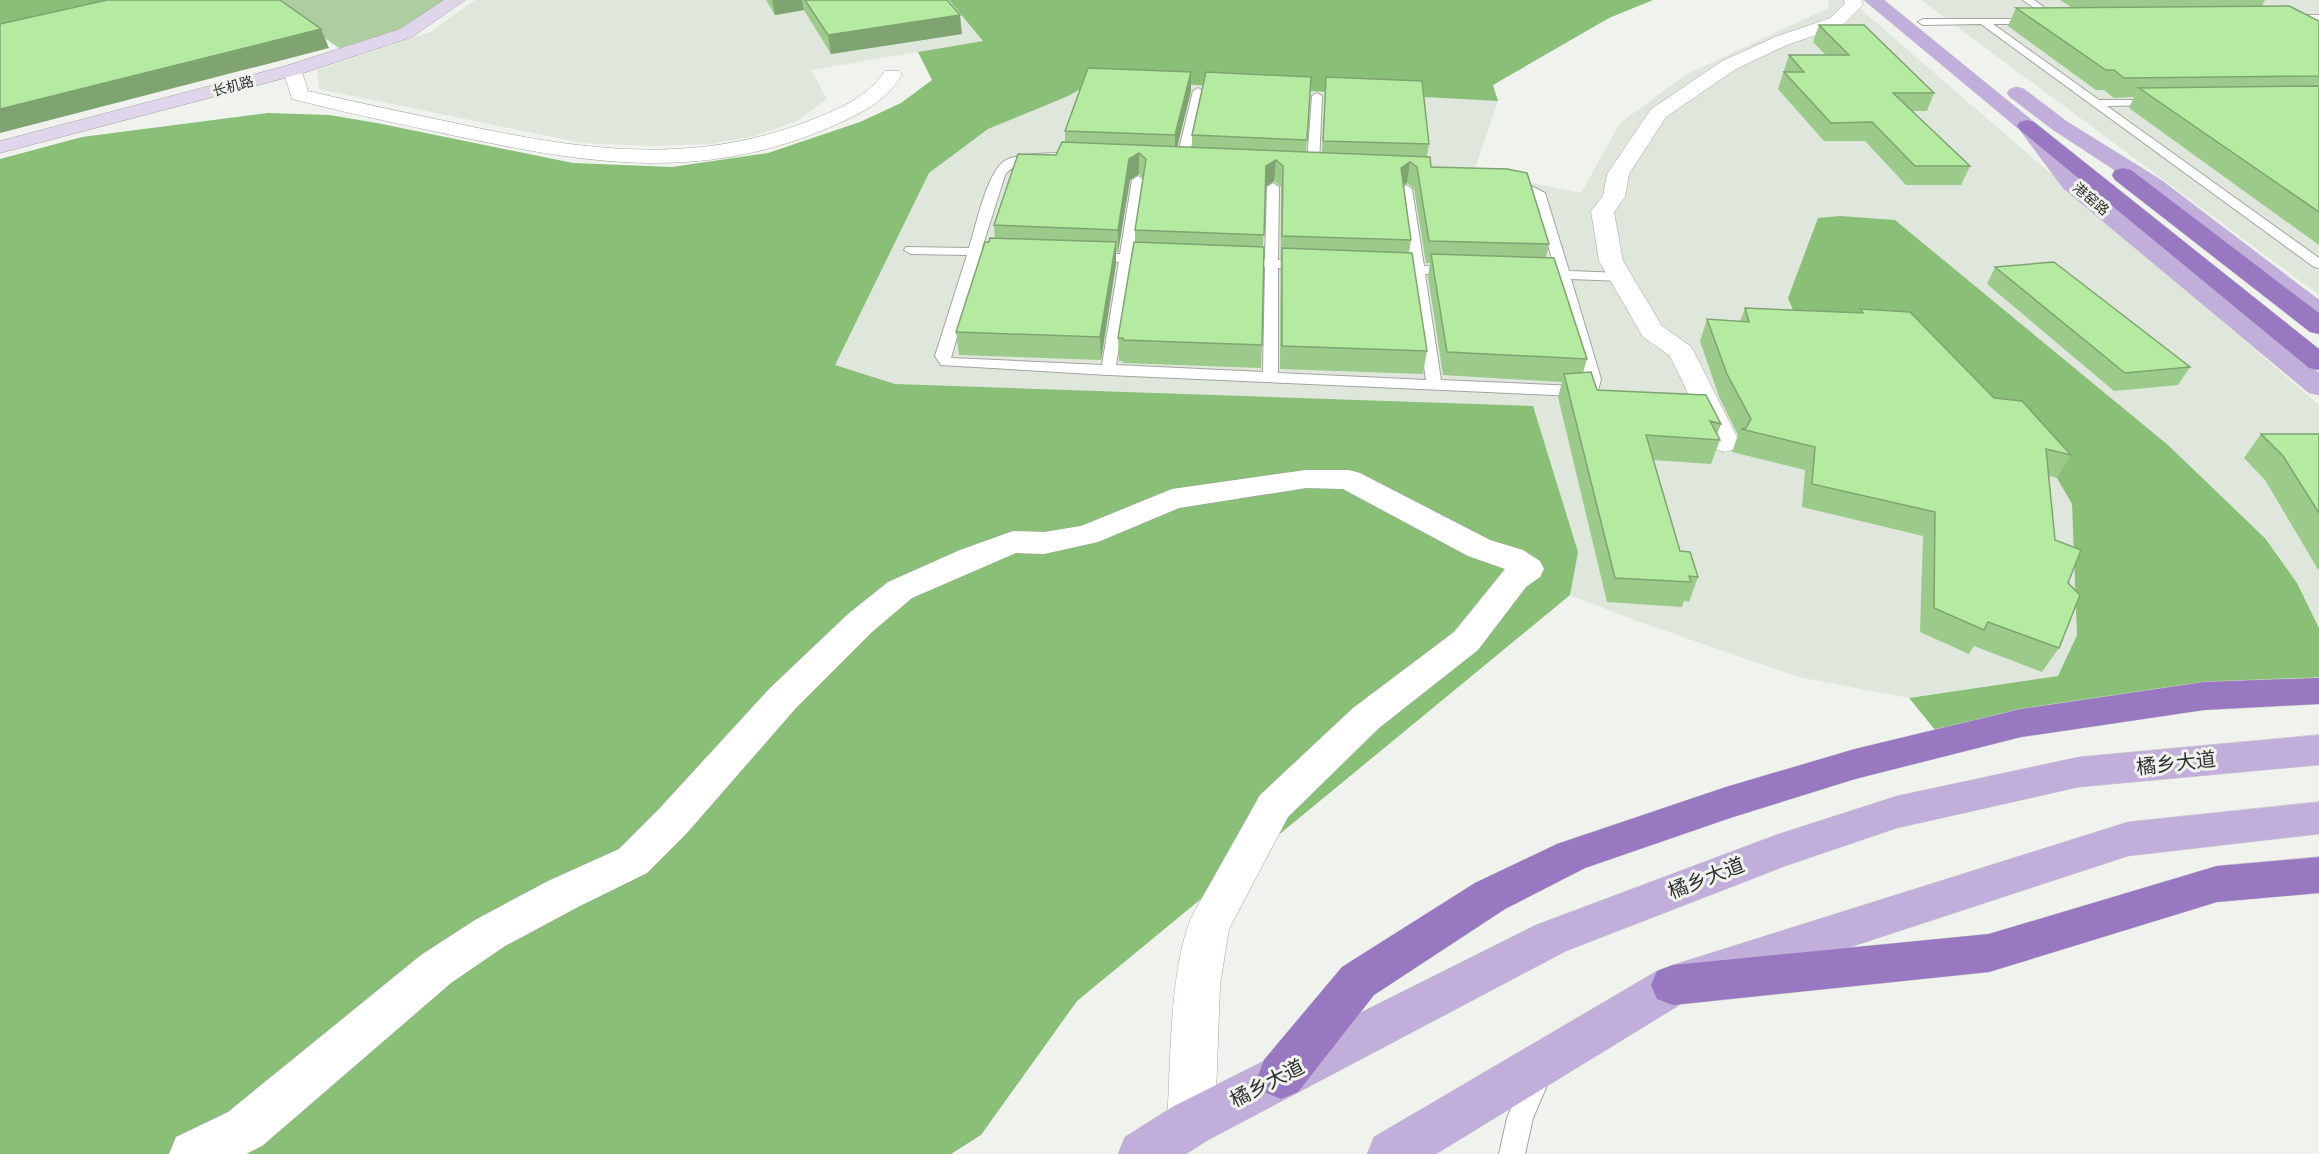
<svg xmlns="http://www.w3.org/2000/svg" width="2319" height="1154" font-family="Overpass,'Noto Sans SC',sans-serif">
<rect width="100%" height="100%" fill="#eff2ed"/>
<!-- built -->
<path fill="#dfe7dc" d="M 475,0 L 949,0 L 983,41 L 811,70 L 827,99 L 797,121 L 755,136 L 712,144 L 650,146 L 582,143 L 319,89 L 317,70 L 430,32 Z
M 1829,0 L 1850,0 L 2319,405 L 2319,628 L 2297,583 L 2265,537 L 2168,445 L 1895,220 L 2029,430 L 2072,504 L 2077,635 L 2058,676 L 1909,698 L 1798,677 L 1637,621 L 1570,595 L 1577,552 L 895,384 L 834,366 L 929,173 L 988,129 L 1066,97 L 1092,83 L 1140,82 L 1498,101 L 1474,171 L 1581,193 L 1620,123 L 1685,75 L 1828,8 Z
M 1921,0 L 2319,0 L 2319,295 Z"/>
<!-- green -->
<path fill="#accea0" d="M 269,0 L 444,0 L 398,31 L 339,48 Z"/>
<!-- forest -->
<path fill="#8abf77" d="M 0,0 L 127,0 L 0,29 Z
M 949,0 L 1653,0 L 1609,18 L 1493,85 L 1498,101 L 1140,82 L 1092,83 L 1066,97 L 988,129 L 929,173 L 835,365 L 895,384 L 1533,406 L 1578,552 L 1570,595 L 1077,1001 L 981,1135 L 951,1154 L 0,1154 L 0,159 L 82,137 L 268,113 L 329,115 L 377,123 L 573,163 L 672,167 L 768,153 L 860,122 L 901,103 L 932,80 L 918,52 L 983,41 Z
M 1840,216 L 1895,220 L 2168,445 L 2265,538 L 2297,583 L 2319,628 L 2319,683 L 1936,731 L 1909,698 L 2058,676 L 2077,635 L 2072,504 L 2029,430 L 1796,317 L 1788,298 L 1818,218 Z"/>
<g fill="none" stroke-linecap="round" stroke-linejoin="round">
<!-- lane casing -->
<g stroke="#a2a5a1" stroke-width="2">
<path id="lane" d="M 2023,0 L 2034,0 L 2063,21 L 2055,23 Z
M 2288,15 L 2319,15 L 2319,21 L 2285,20 L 2283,18 Z
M 2039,19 L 2039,23 L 2036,24 L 1993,24 L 2099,100 L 2158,100 L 2158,104 L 2154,105 L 2107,106 L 2319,258 L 2319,268 L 2314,267 L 1981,24 L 1923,25 L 1918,22 L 1923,19 Z
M 1198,88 L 1203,91 L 1189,158 L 1307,163 L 1312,96 L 1317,93 L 1322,96 L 1319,164 L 1443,168 L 1529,185 L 1545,193 L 1569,271 L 1621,273 L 1628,277 L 1621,281 L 1571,279 L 1601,379 L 1598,390 L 1576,396 L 1108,375 L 941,365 L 935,356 L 967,255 L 911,254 L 904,250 L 906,247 L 969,248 C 976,226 986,176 1003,162 C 1022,145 1147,157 1177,158 L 1193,91 ZM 1063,161 L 1443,176 L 1525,192 L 1535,198 L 1555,270 L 1547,274 L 1549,277 L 1558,278 L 1585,384 L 1576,386 L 1441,380 L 1425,274 L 1451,275 L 1458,271 L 1451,267 L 1424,266 L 1412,189 L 1406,185 L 1400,189 L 1410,265 L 1392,264 L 1385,268 L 1392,272 L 1411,273 L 1426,380 L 1278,373 L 1278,268 L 1305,269 L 1312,265 L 1305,261 L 1278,260 L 1279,187 L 1273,183 L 1267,187 L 1265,259 L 1239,258 L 1232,262 L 1239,266 L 1265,267 L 1263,372 L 1116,365 L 1132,262 L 1155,263 L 1162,259 L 1155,255 L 1133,254 L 1144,180 L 1138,176 L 1132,180 L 1120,254 L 1092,253 L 1085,257 L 1092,261 L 1119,262 L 1102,365 L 951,358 L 980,256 L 989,255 L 991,252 L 982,248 L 1005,175 C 1018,158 1043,161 1063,161 Z
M 1538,1064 L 1547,1067 L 1551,1076 L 1533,1118 L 1525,1154 L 1499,1154 L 1507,1118 L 1529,1067 Z"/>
</g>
<!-- street casing -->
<g stroke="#a2a5a1" stroke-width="1">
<path id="street" d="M 1844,0 L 1862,0 L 1863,5 L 1842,26 L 1787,45 L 1736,69 L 1666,117 L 1629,174 L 1625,197 L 1614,212 L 1623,261 L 1662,326 L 1690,346 L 1694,352 L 1740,443 L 1735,449 L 1725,452 L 1715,449 L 1670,356 L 1643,337 L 1599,261 L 1591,211 L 1603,196 L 1607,174 L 1651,109 L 1722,61 L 1775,37 L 1830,18 L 1845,4 Z
M 293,64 L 300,66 L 308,91 C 358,103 408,113 459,124 C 580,150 692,167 811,120 C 840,109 867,97 885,71 L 899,71 L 902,75 C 883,105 854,117 821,131 C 694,182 585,163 456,136 C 401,124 346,113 292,99 L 283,70 L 286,66 Z
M 1306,470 L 1349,470 L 1360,473 L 1490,540 L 1523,550 L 1540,561 L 1544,569 L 1540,577 L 1526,587 L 1478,650 L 1379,728 L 1288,817 L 1229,929 L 1220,985 L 1215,1123 L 1208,1140 L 1191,1147 L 1174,1140 L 1167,1123 C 1171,1064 1169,965 1193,914 L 1260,795 L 1353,708 L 1454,632 L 1505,569 L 1468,556 L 1343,489 L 1306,488 L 1179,508 L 1098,542 L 1044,554 L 1016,553 L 912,598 L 872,632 L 796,708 L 686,834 L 647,873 L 578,907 L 505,946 L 451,983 L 262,1146 L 246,1154 L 169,1154 L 176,1137 L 228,1112 L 421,955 L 475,920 L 548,881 L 619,849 L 658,810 L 770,688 L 848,614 L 888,582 L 960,550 L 1013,531 L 1044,532 L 1081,526 L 1172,489 Z"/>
</g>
<!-- secondary casing -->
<g stroke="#a2a5a1" stroke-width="1">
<path id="secondary" d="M 444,0 L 465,0 L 412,37 L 300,74 L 0,153 L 0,141 L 286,66 L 400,29 Z"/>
</g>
<!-- primary casing -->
<g stroke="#cecece" stroke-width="1">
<path id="primary" d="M 1864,0 L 1884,0 L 2034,122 L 2079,178 L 2319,373 L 2319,395 L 2309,393 L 2063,188 L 2020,130 Z
M 2017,87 L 2024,89 L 2066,121 L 2161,180 L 2319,300 L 2319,320 L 2310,317 L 2145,190 L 2052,129 L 2010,97 L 2007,93 L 2010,89 Z
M 2319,735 L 2319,765 L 2079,787 L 1897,828 L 1788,865 L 1566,951 L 1208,1140 L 1186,1154 L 1118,1154 L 1125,1137 L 1174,1106 L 1536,925 L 1776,835 L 1897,796 L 2079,757 Z
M 2319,802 L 2319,834 L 2128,856 L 1686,1001 L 1436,1154 L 1367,1154 L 1374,1137 L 1657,971 L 1673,965 L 2128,822 Z"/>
</g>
<!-- highway casing -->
<g stroke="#cecece" stroke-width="1">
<path id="highway" d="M 2027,120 L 2034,122 L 2319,349 L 2319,370 L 2309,368 L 2020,130 L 2017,126 L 2020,122 Z
M 2123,168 L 2131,170 L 2319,313 L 2319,334 L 2310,332 L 2115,180 L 2112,175 L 2115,170 Z
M 2319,678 L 2319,704 L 2204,710 L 2021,737 L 1855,779 L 1730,818 L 1585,868 L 1505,909 L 1374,995 L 1298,1092 L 1281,1099 L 1264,1092 L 1258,1076 L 1264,1060 L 1342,967 L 1475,883 L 1557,844 L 1726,787 L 1855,749 L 2021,709 L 2204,682 Z
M 2319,857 L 2319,893 L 2217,902 L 1989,972 L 1673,1005 L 1657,999 L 1651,985 L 1657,971 L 1673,965 L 1989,934 L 2217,866 Z"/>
</g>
<!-- lane -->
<use href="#lane" fill="#fff" fill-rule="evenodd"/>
<!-- street -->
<use href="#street" fill="#fff" fill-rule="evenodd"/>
<!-- secondary -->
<use href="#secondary" fill="#e0d6ec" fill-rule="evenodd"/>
<!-- primary -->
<use href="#primary" fill="#c1aeda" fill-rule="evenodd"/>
<!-- highway -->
<use href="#highway" fill="#9778c1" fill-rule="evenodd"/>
</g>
<!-- wall -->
<path fill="#9cca8a" d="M 766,0 L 947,0 L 962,34 L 831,54 L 804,10 L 775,15 Z
M 2060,0 L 2265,0 L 2262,6 L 2319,21 L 2319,245 L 2129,108 L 2134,97 L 2114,98 L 2104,90 L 2096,90 L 2008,26 L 2016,8 L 2071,7 Z
M 1819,25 L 1934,93 L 1927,111 L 1912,111 L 1970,166 L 1961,185 L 1906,185 L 1865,141 L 1824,141 L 1778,89 L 1789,55 L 1826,55 L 1813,42 Z
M 1311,77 L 1306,152 L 1322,152 L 1326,77 L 1429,144 L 1427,156 L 1431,167 L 1549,244 L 1546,258 L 1587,359 L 1583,373 L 1597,390 L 1721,424 L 1717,434 L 1720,440 L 1711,464 L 1653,460 L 1680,551 L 1698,577 L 1689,602 L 1684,601 L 1682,607 L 1607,602 L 1558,397 L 1562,382 L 1443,375 L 1428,276 L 1430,263 L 1426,263 L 1414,189 L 1407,183 L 1403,186 L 1411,240 L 1409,253 L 1427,351 L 1423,374 L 1280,369 L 1281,187 L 1274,181 L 1265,187 L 1263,247 L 1262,345 L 1261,368 L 1123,363 L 1123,361 L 1119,361 L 1118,338 L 1135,242 L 1135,230 L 1143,178 L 1139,174 L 1130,180 L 1118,252 L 1116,252 L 1116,264 L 1101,360 L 959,355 L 956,332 L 989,242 L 995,238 L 994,225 L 1065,143 L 1065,131 L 1191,91 L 1177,147 L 1192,147 L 1192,135 Z
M 1995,267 L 2190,367 L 2178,385 L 2114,391 L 1987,284 Z
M 1745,308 L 1859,313 L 1860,309 L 1994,398 L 2071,455 L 2057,478 L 2049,476 L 2055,540 L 2068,583 L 2059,648 L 2042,672 L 1974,646 L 1969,654 L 1920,632 L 1923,536 L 1802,507 L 1805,470 L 1732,452 L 1738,435 L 1719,397 L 1700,341 L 1707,319 L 1740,321 Z
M 2261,434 L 2319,434 L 2319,571 L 2265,480 L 2244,458 Z"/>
<!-- shaded-wall -->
<path fill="#7fa471" d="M 772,0 L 802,0 L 804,10 L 775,15 Z
M 960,15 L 962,34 L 831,54 L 828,35 Z
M 321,29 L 329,48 L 0,133 L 0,109 Z
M 1191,72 L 1191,91 L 1175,156 L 1175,135 Z
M 1139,153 L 1139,174 L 1130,180 L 1118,252 L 1118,230 L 1129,159 Z
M 1276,160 L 1274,181 L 1265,187 L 1266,166 Z
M 1410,162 L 1407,183 L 1398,189 L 1401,168 Z
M 1116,242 L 1116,264 L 1101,360 L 1100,337 Z"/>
<!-- building -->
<path fill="#b5eba1" stroke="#7fa471" stroke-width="1.5" d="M 107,0 L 280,0 L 321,29 L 0,109 L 0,24 Z
M 805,0 L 947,0 L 960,15 L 828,35 Z
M 2289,6 L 2319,21 L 2319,76 L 2124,78 L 2114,70 L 2106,70 L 2016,8 Z
M 1819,25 L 1864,25 L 1934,93 L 1893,93 L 1970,166 L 1915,166 L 1872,122 L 1831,123 L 1784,72 L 1804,72 L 1789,55 L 1849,55 Z
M 1088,68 L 1191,72 L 1175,135 L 1065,131 Z
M 1206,72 L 1311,77 L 1307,140 L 1192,135 Z
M 1326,77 L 1422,81 L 1429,144 L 1323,141 Z
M 2319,86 L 2319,212 L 2139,88 Z
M 1062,142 L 1430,157 L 1431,167 L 1507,169 L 1527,173 L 1549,244 L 1429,241 L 1417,167 L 1410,162 L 1401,168 L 1411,240 L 1282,236 L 1283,166 L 1276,160 L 1266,166 L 1264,235 L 1135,230 L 1146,159 L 1139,153 L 1129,159 L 1118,230 L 994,225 L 1018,154 L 1056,155 Z
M 990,238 L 1116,242 L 1100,337 L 956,332 L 985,242 L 989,242 Z
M 1134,242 L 1264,247 L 1262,345 L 1123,340 L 1123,338 L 1118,338 Z
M 1282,248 L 1412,253 L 1427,351 L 1282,346 Z
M 1431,254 L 1554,258 L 1587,359 L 1447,352 Z
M 2054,262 L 2190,367 L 2125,373 L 1995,267 Z
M 1745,308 L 1863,313 L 1860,309 L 1910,312 L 1994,398 L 2022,401 L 2071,455 L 2046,449 L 2055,540 L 2081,550 L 2068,583 L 2080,595 L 2059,648 L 1988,622 L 1984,630 L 1934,608 L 1935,512 L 1812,484 L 1815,447 L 1741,429 L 1746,428 L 1751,419 L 1727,374 L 1707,319 L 1749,322 Z
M 1591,372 L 1597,390 L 1706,395 L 1721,424 L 1710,421 L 1720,440 L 1646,435 L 1680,551 L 1690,552 L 1698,577 L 1689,576 L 1691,582 L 1615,578 L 1564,374 Z
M 2261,434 L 2319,434 L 2319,513 L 2283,456 Z"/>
<g text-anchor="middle" stroke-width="6" stroke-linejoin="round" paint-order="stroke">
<!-- far-street labels -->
<g font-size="14" fill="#323331" stroke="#eff2ed">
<text transform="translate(233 86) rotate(-15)" y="5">长机路</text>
<text transform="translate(2091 199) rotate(40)" y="5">港窑路</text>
</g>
<!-- near-street labels -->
<g font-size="20" fill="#323331" stroke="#eff2ed">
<text transform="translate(2176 763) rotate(-6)" y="7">橘乡大道</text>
<text transform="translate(1706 878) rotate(-21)" y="7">橘乡大道</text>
<text transform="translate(1267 1083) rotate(-27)" y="7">橘乡大道</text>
</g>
</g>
</svg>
